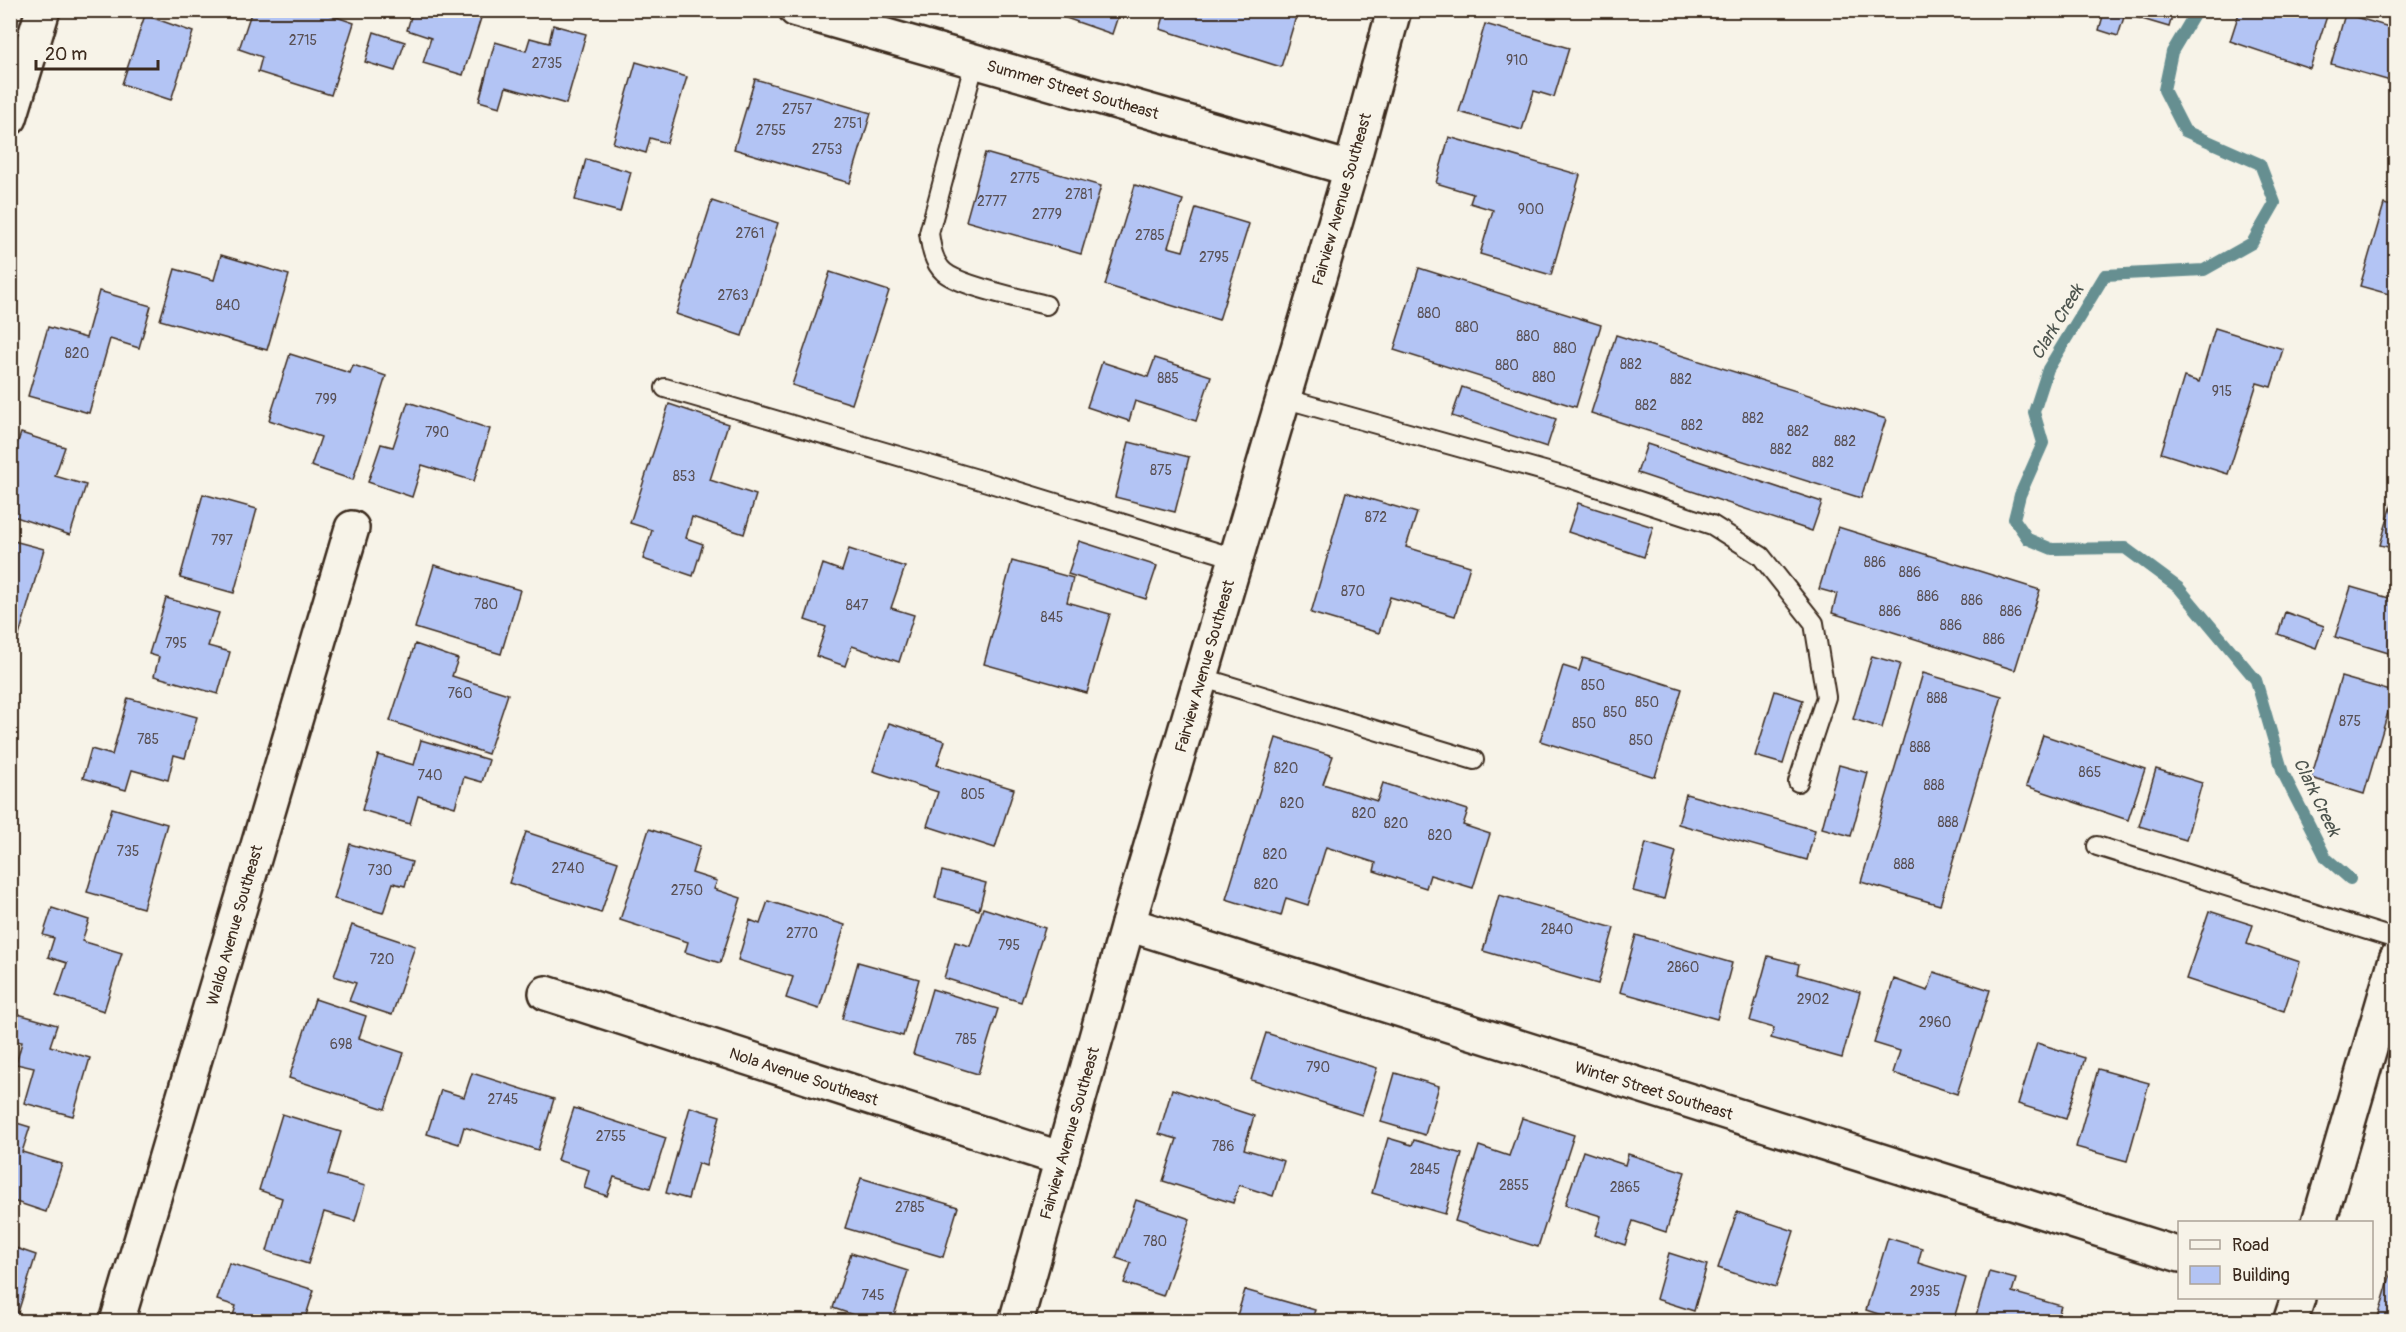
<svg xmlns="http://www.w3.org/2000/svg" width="2406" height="1332" font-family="Pangolin,sans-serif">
<rect width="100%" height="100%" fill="#f7f3e8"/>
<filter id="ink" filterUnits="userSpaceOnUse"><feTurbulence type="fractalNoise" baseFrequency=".0167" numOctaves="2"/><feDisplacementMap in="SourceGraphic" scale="12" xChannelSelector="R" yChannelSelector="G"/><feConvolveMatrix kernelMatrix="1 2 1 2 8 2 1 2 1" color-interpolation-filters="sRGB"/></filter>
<g filter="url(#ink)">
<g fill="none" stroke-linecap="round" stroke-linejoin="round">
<!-- stream -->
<path stroke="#668f91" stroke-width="12" d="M 2197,10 L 2172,52 L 2164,90 L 2185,131 L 2260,164 L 2275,203 L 2252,243 L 2204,270 L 2105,275 L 2048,369 L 2034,412 L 2043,443 L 2020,495 L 2014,519 L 2028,539 L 2052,549 L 2125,548 L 2179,588 L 2256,680 L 2283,773 L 2326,858 L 2350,879"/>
</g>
<!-- building -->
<path fill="#b3c4f4" stroke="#3b2a1e" stroke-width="1.5" d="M 252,10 L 316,10 L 354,23 L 331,95 L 258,72 L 262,57 L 239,49 Z
M 413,10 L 458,10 L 481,18 L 463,75 L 423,63 L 431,38 L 407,30 Z
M 1043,10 L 1120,10 L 1112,34 Z
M 1166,10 L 1298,10 L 1281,67 L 1160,29 Z
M 2083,10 L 2174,10 L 2169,27 L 2125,14 L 2118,36 L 2099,30 L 2103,16 Z
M 2240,10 L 2329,10 L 2310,68 L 2230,41 Z
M 2345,14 L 2396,29 L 2396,98 L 2390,96 L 2394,82 L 2331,64 Z
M 145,15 L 193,32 L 171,100 L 122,84 Z
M 1485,24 L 1569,48 L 1554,97 L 1534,91 L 1522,130 L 1459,112 Z
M 553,25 L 586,34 L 566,104 L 506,87 L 500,107 L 479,101 L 495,42 L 526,51 L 530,38 L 549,43 Z
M 374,32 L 405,42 L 395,71 L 365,62 Z
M 636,62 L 687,77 L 667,143 L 650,138 L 646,153 L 613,143 Z
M 755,79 L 871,113 L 850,183 L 734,149 Z
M 1449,137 L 1580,175 L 1551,275 L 1480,254 L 1493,210 L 1470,203 L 1473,194 L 1436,183 Z
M 985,153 L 1101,186 L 1081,254 L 966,221 Z
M 586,159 L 631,172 L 620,212 L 575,200 Z
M 1135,185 L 1183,200 L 1168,247 L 1183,251 L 1196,208 L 1249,224 L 1219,320 L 1105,285 Z
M 712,201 L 778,223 L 742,336 L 676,314 Z
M 2384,204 L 2396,207 L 2396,296 L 2360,286 Z
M 221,255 L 289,275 L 267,350 L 160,320 L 175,269 L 214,280 Z
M 1419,268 L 1601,325 L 1576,407 L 1394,350 Z
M 830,272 L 889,291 L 852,404 L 792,385 Z
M 99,291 L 151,306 L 139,348 L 110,339 L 89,413 L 28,396 L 48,327 L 86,338 Z
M 2215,328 L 2283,349 L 2271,387 L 2257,383 L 2228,474 L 2161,453 L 2184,377 L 2199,382 Z
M 1616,335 L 1886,419 L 1861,498 L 1591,413 Z
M 290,354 L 350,373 L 353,365 L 386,376 L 353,480 L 311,466 L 321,437 L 269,420 Z
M 1155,358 L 1211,376 L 1196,421 L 1135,401 L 1129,421 L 1087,407 L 1102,362 L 1148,377 Z
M 1462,387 L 1556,419 L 1547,447 L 1452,416 Z
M 408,402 L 490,429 L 474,481 L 422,465 L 412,497 L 368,482 L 381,444 L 393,447 Z
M 669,404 L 728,424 L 710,480 L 756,495 L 744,534 L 692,517 L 686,538 L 703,544 L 693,576 L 643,559 L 652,530 L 630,523 Z
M 21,433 L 65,447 L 55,476 L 86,485 L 70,535 L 10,515 L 10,464 Z
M 1129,442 L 1189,457 L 1175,512 L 1115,497 Z
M 1647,444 L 1822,502 L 1812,531 L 1637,473 Z
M 2396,491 L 2396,549 L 2380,545 Z
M 1346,492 L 1417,513 L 1406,547 L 1470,566 L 1455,616 L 1390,597 L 1379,633 L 1311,613 Z
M 203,494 L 257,509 L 234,593 L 180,578 Z
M 1578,503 L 1653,527 L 1644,557 L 1568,532 Z
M 1838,527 L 2040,590 L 2015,670 L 1832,613 L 1837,594 L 1819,589 Z
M 10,540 L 44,549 L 18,639 L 10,637 Z
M 1079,541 L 1157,566 L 1146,599 L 1068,574 Z
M 849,549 L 905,567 L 891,608 L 914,615 L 899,662 L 852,646 L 845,666 L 816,656 L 826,627 L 805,620 L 823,564 L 842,571 Z
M 1012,561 L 1073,578 L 1067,602 L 1110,614 L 1087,693 L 984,664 Z
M 434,565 L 520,590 L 501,654 L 415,628 Z
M 2351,587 L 2396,600 L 2396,643 L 2392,654 L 2335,637 Z
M 166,598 L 219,613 L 208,646 L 230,652 L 218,694 L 154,676 L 159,657 L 149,654 Z
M 2285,612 L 2324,626 L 2316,648 L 2278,634 Z
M 415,644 L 458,659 L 452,676 L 508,694 L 488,754 L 390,721 Z
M 1872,656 L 1900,664 L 1882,728 L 1853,719 Z
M 1583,658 L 1682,689 L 1655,777 L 1540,741 L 1563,666 L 1579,671 Z
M 1923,673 L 2002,696 L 1940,905 L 1861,882 Z
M 2341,677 L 2394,692 L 2364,794 L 2311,778 Z
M 1775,691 L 1803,700 L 1783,764 L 1755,756 Z
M 128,698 L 197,717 L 185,758 L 174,755 L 168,780 L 132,770 L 126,790 L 83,778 L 91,749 L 112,755 Z
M 889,723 L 945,741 L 937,765 L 1014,789 L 995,848 L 927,826 L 938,792 L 873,771 Z
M 2043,735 L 2145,769 L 2128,820 L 2026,786 Z
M 1276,738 L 1333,756 L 1323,784 L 1377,801 L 1383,783 L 1468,810 L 1463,825 L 1490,834 L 1473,888 L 1430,875 L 1426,888 L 1374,871 L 1376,863 L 1326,847 L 1308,905 L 1286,898 L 1281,916 L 1226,899 Z
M 421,740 L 489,760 L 482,782 L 464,777 L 455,807 L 418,796 L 410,824 L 362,810 L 378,755 L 414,765 Z
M 1839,765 L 1868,773 L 1851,836 L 1822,828 Z
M 2156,769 L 2202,783 L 2186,840 L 2139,826 Z
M 1686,794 L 1815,830 L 1807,860 L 1678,824 Z
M 112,808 L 167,824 L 143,908 L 87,892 Z
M 649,829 L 700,846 L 692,873 L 717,881 L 714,889 L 741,898 L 720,963 L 685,952 L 688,942 L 620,920 Z
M 526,832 L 618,862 L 601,913 L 509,883 Z
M 1646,843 L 1676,852 L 1664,899 L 1633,891 Z
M 350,844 L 412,862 L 405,886 L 393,883 L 383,913 L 334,899 Z
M 942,871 L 986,883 L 979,910 L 935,898 Z
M 1499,895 L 1614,928 L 1598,984 L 1483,951 Z
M 768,901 L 845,925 L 819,1009 L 786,998 L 793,977 L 738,960 L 750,920 L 760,924 Z
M 52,908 L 89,920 L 82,941 L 122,953 L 104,1011 L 56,996 L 67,963 L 48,957 L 54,938 L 43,935 Z
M 983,908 L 1045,928 L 1021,1002 L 944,978 L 955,942 L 970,946 Z
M 2209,911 L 2253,925 L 2247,944 L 2300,962 L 2284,1011 L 2186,979 Z
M 352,925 L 415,946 L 392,1015 L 349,1001 L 356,983 L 334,976 Z
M 1636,935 L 1732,963 L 1717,1019 L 1620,992 Z
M 1768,956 L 1799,964 L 1797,974 L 1860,992 L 1842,1058 L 1771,1038 L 1774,1028 L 1750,1021 Z
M 858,962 L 919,979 L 903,1036 L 842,1019 Z
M 1934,972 L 1990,990 L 1957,1094 L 1893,1073 L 1900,1051 L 1874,1043 L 1894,979 L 1928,991 Z
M 932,989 L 998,1009 L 978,1074 L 913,1054 Z
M 315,999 L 366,1016 L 359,1038 L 404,1053 L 385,1109 L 289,1078 Z
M 18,1014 L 57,1025 L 50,1046 L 90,1058 L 73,1116 L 24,1103 L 34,1068 L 16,1064 L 22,1042 L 11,1040 Z
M 1266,1033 L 1377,1068 L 1362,1115 L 1251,1080 Z
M 2037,1043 L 2085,1058 L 2066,1119 L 2018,1104 Z
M 2098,1069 L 2149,1083 L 2127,1161 L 2076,1147 Z
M 472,1073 L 554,1099 L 538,1150 L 464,1127 L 459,1144 L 427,1134 L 441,1090 L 464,1097 Z
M 1395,1073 L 1439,1086 L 1425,1135 L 1381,1122 Z
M 1172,1089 L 1254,1116 L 1244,1149 L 1284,1161 L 1273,1196 L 1239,1185 L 1233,1203 L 1163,1181 L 1177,1139 L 1159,1134 Z
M 690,1107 L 720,1116 L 706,1166 L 698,1163 L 688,1199 L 666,1193 Z
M 574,1108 L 666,1138 L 650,1188 L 614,1177 L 607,1196 L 584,1188 L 589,1170 L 557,1160 Z
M 282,1114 L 341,1132 L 328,1175 L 365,1186 L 355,1221 L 324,1212 L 308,1264 L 267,1251 L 282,1198 L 259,1190 Z
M 1522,1118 L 1574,1135 L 1538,1247 L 1455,1221 L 1479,1146 L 1509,1156 Z
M 10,1121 L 30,1127 L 22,1152 L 62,1164 L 46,1212 L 10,1200 Z
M 1388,1138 L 1412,1145 L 1414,1140 L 1462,1154 L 1445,1214 L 1372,1193 Z
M 1583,1151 L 1625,1165 L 1628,1154 L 1685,1172 L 1666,1232 L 1633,1221 L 1625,1245 L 1595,1235 L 1601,1216 L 1565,1205 Z
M 861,1178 L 958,1207 L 943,1257 L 845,1228 Z
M 1136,1200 L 1190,1219 L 1163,1296 L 1124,1283 L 1131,1263 L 1116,1258 Z
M 1737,1212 L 1794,1231 L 1776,1287 L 1718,1268 Z
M 1888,1238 L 1922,1248 L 1918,1263 L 1966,1278 L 1953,1322 L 1903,1322 L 1866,1310 Z
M 10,1246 L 36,1255 L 15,1322 L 10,1322 Z
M 851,1253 L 908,1271 L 892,1322 L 874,1322 L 833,1308 Z
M 1669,1253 L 1707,1265 L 1694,1311 L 1656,1299 Z
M 2396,1256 L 2396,1322 L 2393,1322 L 2378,1317 Z
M 229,1263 L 314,1290 L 304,1322 L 231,1322 L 236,1306 L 217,1300 Z
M 1989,1272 L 2016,1279 L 2012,1292 L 2061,1306 L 2056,1322 L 1974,1322 Z
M 1245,1290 L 1315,1310 L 1311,1322 L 1235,1322 Z
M 2131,1313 L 2159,1322 L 2128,1322 Z"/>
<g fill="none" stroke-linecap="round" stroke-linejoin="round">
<!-- service casing -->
<g stroke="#3b2a1e" stroke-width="22">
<path id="service" d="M 975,61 L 929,233 C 931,247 933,262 944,272 C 960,286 1023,299 1046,305
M 665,388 L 984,481 L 1235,558
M 1283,398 L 1569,478 L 1712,525 L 1761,556 L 1814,623 L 1826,697 L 1798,782
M 1200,677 L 1474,760
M 2097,846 L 2396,939"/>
</g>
<!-- minor casing -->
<g stroke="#3b2a1e" stroke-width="38">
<path id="minor" d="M 796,10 L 1351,169
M 10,118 L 43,10
M 1128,924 L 2180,1255
M 546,993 L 1062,1159
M 117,1322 L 352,528"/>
</g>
<!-- secondary casing -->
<g stroke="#3b2a1e" stroke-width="38">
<path id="secondary" d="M 2319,1222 L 2396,959
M 1016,1322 L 1128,924 L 1351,169 L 1394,10
M 2290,1322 L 2298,1298"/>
</g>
<!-- service -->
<use href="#service" stroke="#f7f3e8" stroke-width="18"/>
<!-- minor -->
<use href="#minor" stroke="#f7f3e8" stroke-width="33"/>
<!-- secondary -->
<use href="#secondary" stroke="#f7f3e8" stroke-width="33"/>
</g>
</g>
<g text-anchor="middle" stroke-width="4.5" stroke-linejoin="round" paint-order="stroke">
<!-- number labels -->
<g font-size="14" fill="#595054">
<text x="303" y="45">2715</text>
<text x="1517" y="65">910</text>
<text x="547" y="68">2735</text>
<text x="797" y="114">2757</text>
<text x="848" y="128">2751</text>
<text x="771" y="135">2755</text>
<text x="827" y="154">2753</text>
<text x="1025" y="183">2775</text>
<text x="1079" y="199">2781</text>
<text x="992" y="206">2777</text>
<text x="1531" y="214">900</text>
<text x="1047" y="219">2779</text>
<text x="750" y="238">2761</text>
<text x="1150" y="240">2785</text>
<text x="1214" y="262">2795</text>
<text x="733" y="300">2763</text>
<text x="228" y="310">840</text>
<text x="1429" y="318">880</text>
<text x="1467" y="332">880</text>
<text x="1528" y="341">880</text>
<text x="1565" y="353">880</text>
<text x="77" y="358">820</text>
<text x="1631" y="369">882</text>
<text x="1507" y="370">880</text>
<text x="1544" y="382">880</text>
<text x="1168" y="383">885</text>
<text x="1681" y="384">882</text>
<text x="2222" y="396">915</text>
<text x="326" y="404">799</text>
<text x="1646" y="410">882</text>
<text x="1753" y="423">882</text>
<text x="1692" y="430">882</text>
<text x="1798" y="436">882</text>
<text x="437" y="437">790</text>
<text x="1845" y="446">882</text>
<text x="1781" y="454">882</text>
<text x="1823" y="467">882</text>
<text x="1161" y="475">875</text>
<text x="684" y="481">853</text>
<text x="1376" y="522">872</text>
<text x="222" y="545">797</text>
<text x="1875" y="567">886</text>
<text x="1910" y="577">886</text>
<text x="1353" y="596">870</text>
<text x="1928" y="601">886</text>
<text x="1972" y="605">886</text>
<text x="486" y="609">780</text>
<text x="857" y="610">847</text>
<text x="1890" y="616">886</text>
<text x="2011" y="616">886</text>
<text x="1052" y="622">845</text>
<text x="1951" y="630">886</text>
<text x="1994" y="644">886</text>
<text x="176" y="648">795</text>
<text x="1593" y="690">850</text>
<text x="460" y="698">760</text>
<text x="1937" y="703">888</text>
<text x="1647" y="707">850</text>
<text x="1615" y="717">850</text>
<text x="2350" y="726">875</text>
<text x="1584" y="728">850</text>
<text x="148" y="744">785</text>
<text x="1641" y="745">850</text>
<text x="1920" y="752">888</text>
<text x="1286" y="773">820</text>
<text x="2090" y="777">865</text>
<text x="430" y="780">740</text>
<text x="1934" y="790">888</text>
<text x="973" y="799">805</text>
<text x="1292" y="808">820</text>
<text x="1364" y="818">820</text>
<text x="1948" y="827">888</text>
<text x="1396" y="828">820</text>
<text x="1440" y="840">820</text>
<text x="128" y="856">735</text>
<text x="1275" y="859">820</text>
<text x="1904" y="869">888</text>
<text x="568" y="873">2740</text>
<text x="380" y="875">730</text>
<text x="1266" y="889">820</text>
<text x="687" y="895">2750</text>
<text x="1557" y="934">2840</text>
<text x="802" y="938">2770</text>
<text x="1009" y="950">795</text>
<text x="382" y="964">720</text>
<text x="1683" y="972">2860</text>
<text x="1813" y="1004">2902</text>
<text x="1935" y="1027">2960</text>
<text x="966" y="1044">785</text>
<text x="341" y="1049">698</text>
<text x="1318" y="1072">790</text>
<text x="503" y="1104">2745</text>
<text x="611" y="1141">2755</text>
<text x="1223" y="1151">786</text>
<text x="1425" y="1174">2845</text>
<text x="1514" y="1190">2855</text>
<text x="1625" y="1192">2865</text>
<text x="910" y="1212">2785</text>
<text x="1155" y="1246">780</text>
<text x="1925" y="1296">2935</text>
<text x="873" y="1300">745</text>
</g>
<!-- street labels -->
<g font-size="16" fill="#3b2a1e" stroke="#f7f3e8">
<text transform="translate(1073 89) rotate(16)" y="6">Summer Street Southeast</text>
<text transform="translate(1341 199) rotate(-74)" y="6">Fairview Avenue Southeast</text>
<text transform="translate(1204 666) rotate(-74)" y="6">Fairview Avenue Southeast</text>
<text transform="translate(234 925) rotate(-74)" y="6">Waldo Avenue Southeast</text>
<text transform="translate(804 1076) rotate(18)" y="6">Nola Avenue Southeast</text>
<text transform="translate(1654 1090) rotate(17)" y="6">Winter Street Southeast</text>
<text transform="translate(1069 1133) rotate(-74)" y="6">Fairview Avenue Southeast</text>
</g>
<!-- water labels -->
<g font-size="18" font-style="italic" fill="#4d544e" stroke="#f7f3e8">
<text transform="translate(2057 322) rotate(-59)" y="6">Clark Creek</text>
<text transform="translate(2317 797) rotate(64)" y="6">Clark Creek</text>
</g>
</g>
<!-- margin -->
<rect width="2406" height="1332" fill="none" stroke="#f7f3e8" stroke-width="36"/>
<rect x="18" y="18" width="2370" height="1296" fill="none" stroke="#3b2a1e" stroke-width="2" filter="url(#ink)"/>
<!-- legend -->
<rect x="2178" y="1221" width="195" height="78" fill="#f7f3e8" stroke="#aca397" stroke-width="1.5"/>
<rect x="2190" y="1240" width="30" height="9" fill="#f7f3e8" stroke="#aca397" stroke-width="1.5"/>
<text x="2232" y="1251" font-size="18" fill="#3b2a1e">Road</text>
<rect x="2190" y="1266" width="30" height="18" fill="#b3c4f4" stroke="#aca397" stroke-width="1.5"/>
<text x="2232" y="1281" font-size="18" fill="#3b2a1e">Building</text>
<!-- scale -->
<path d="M36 60v9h122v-9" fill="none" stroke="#3b2a1e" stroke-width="3"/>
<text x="45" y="60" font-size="18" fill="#3b2a1e" stroke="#f7f3e8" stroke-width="4.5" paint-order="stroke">20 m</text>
</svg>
